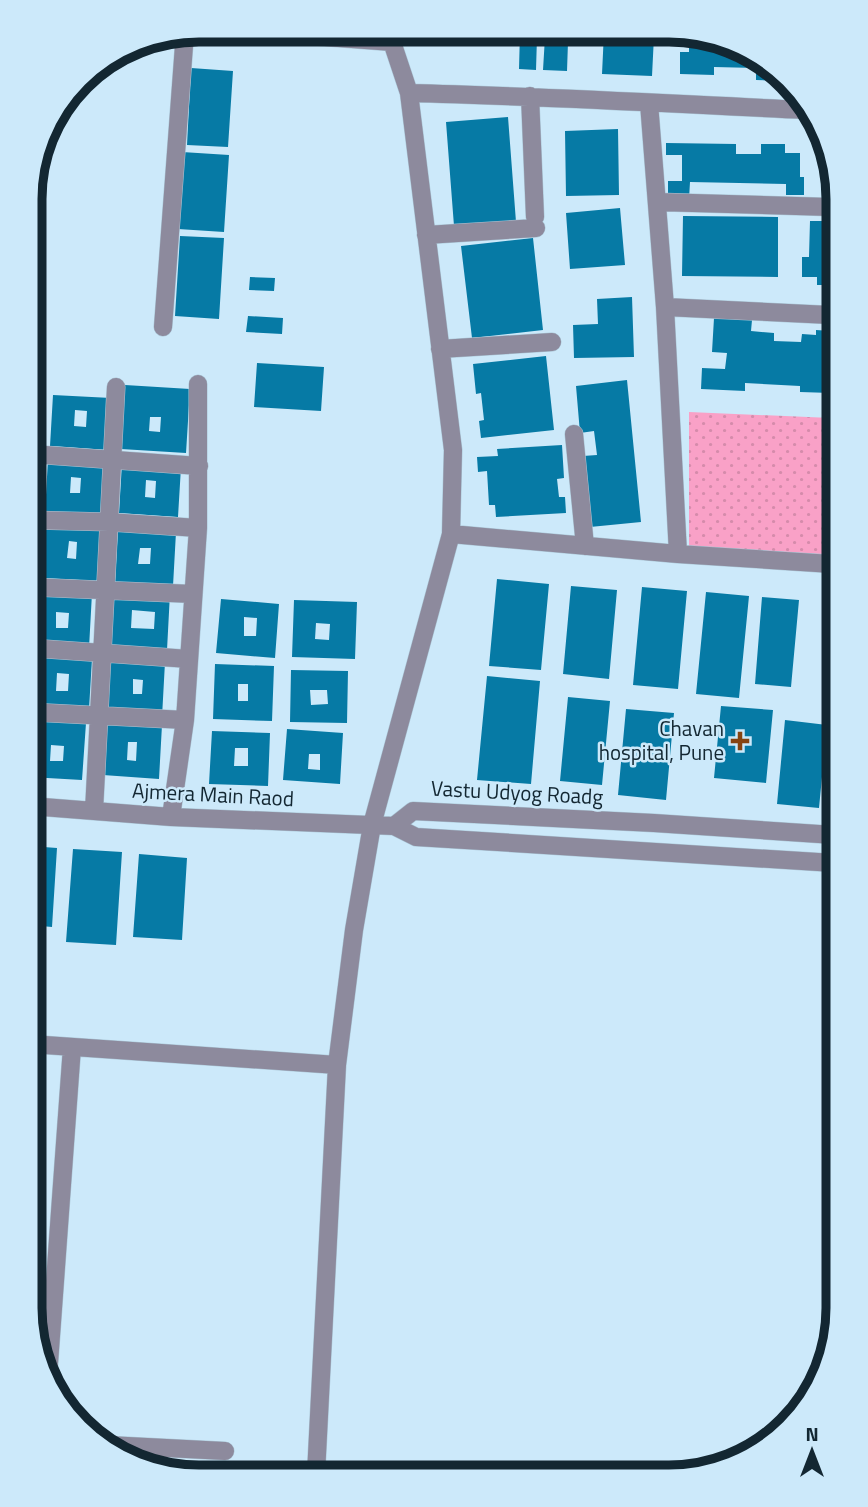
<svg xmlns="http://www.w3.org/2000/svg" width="868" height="1507" font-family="'Titillium Web',sans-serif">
<defs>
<pattern id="grass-dots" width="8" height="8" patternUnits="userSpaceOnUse" patternTransform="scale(1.75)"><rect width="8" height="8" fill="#f9a1c7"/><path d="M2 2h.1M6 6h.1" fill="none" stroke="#d58bab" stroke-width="1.8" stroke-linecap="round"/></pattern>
</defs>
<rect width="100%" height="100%" fill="#cce9fa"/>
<!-- grass -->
<path fill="url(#grass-dots)" d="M 689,412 L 831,418 L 832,555 L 689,546 Z"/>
<!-- building -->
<path fill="#067aa5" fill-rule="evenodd" d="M 520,32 L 575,32 L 574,42 L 568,42 L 567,71 L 543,70 L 545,37 L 537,37 L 536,70 L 519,69 Z
M 604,32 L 628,32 L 628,35 L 654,36 L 652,76 L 602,74 Z
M 689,33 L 702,33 L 780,71 L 784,77 L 784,81 L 756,80 L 756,68 L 714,67 L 714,75 L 680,74 L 680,52 L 689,52 Z
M 191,68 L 233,71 L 228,147 L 187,145 Z
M 508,117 L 516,222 L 454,226 L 446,122 Z
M 618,129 L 619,195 L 566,196 L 565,131 Z
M 666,143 L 736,144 L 736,154 L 761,154 L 761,144 L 785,144 L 785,153 L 800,153 L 800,177 L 804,177 L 804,195 L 786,195 L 786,184 L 690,182 L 689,199 L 668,199 L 668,181 L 682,181 L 682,155 L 666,155 Z
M 823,149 L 829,150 L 830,195 L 823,195 Z
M 182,152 L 229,155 L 224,232 L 178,229 Z
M 620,208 L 625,265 L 570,269 L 566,213 Z
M 683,216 L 778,217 L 778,277 L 682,276 Z
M 810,221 L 830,221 L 830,285 L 817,285 L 817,277 L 802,277 L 802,257 L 809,257 Z
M 180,236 L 224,238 L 219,319 L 175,316 Z
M 533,238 L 543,330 L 472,338 L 461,246 Z
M 250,277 L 275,278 L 274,291 L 249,290 Z
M 632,297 L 634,357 L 574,358 L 573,325 L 598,324 L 597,299 Z
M 248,316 L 283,318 L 282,334 L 246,332 Z
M 714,318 L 752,320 L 751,331 L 774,333 L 774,341 L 801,342 L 802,334 L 816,335 L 816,330 L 831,331 L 831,366 L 826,365 L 826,379 L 831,379 L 831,393 L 800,392 L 800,386 L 745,383 L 745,391 L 701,389 L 702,368 L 725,369 L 727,353 L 712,352 Z
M 546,356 L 554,430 L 481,438 L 479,421 L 484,420 L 481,393 L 476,394 L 473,364 Z
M 257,363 L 324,367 L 321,411 L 254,407 Z
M 627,380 L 641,522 L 590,527 L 583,456 L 597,455 L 594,431 L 580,433 L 576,386 Z
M 125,385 L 190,389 L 186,453 L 121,449 ZM 150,417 L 161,417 L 160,432 L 149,431 Z
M 53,395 L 111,398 L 108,450 L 50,446 ZM 75,410 L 87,411 L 86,427 L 74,426 Z
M 562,445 L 564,478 L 557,479 L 559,497 L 565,497 L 566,513 L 496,517 L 495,505 L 489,505 L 487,471 L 478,472 L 477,457 L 498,456 L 497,449 Z
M 48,459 L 107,462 L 103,516 L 45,513 ZM 71,477 L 81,478 L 80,493 L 70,493 Z
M 122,463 L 181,467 L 178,517 L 119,513 ZM 146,480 L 156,481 L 155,498 L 145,497 Z
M 46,523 L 102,527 L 99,581 L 42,578 ZM 69,541 L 77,542 L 76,559 L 67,558 Z
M 118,528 L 176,532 L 173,586 L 115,583 ZM 140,548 L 151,548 L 150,564 L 138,564 Z
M 497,579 L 549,584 L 541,670 L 489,666 Z
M 571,586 L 617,590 L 609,679 L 563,674 Z
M 642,587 L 687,591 L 678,689 L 633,685 Z
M 38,589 L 92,593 L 89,648 L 35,645 ZM 56,612 L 69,613 L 68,628 L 56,628 Z
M 113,590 L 170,593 L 167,650 L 110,646 ZM 132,610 L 155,612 L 154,629 L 131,628 Z
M 706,592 L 749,596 L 739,698 L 696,694 Z
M 762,597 L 799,600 L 791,687 L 755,684 Z
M 221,599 L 279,604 L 275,658 L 216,653 ZM 244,617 L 257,618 L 256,636 L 244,636 Z
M 294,600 L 357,602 L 355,659 L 292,657 ZM 316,623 L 330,624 L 329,640 L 315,639 Z
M 35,655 L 92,659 L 89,709 L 32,706 ZM 57,673 L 69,674 L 68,691 L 56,691 Z
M 109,659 L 165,662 L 162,717 L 105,714 ZM 133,679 L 143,680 L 142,694 L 133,694 Z
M 215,664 L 274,666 L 272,721 L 213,719 ZM 238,684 L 248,684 L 248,701 L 238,701 Z
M 291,670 L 348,671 L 347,723 L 290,722 ZM 310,690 L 327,690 L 328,704 L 311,705 Z
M 487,676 L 540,681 L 531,784 L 477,780 Z
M 568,697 L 610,701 L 602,785 L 560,781 Z
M 721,706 L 773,710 L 766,783 L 714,778 Z
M 626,709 L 674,713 L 666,800 L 618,795 Z
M 31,719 L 86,723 L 82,780 L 30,777 ZM 51,745 L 64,746 L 63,761 L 50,761 Z
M 785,720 L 827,725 L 819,808 L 777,804 Z
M 107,722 L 162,725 L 159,779 L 103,775 ZM 128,742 L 137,742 L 136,761 L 127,760 Z
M 287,729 L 343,733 L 340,784 L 283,780 ZM 309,754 L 320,754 L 320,770 L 308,769 Z
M 212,731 L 270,733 L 268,786 L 209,784 ZM 235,748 L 248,748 L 248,766 L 234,766 Z
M 832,756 L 834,756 L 834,798 L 828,798 Z
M 30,846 L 57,848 L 52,927 L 30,925 Z
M 73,849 L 122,852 L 116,945 L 66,942 Z
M 139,854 L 187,858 L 182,940 L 133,937 Z
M 30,1071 L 34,1071 L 32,1093 L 30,1093 Z"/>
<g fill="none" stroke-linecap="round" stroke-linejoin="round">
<!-- minor casing -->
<g stroke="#abc6d6" stroke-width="19">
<path id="minor" d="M 232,30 L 392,42
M 409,93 C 542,96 674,104 806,110
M 530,96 L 535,217
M 649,103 L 665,307 L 678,554
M 657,202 L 830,207
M 426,235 L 536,228
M 665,307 L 830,315
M 163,327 L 185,32
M 440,349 L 552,342
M 574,434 L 585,546
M 31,454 L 199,466
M 31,520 L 109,522 L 198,528
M 451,534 L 678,554 L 832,564
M 31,587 L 193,594
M 31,648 L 189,659
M 30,712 L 185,720
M 30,806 L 171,817 L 394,826 L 416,837 L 834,863
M 94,811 L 116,387
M 171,817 L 185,720 L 198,528 L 198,384
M 394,826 L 413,811 L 654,823 L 834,835
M 30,1044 L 337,1065
M 48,1377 L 72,1047
M 108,1445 L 225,1451
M 316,1474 L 337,1065 L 354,930 L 372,825 L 451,534 L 453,450 L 409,93 L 392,42 L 392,31"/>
</g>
<!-- minor -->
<use href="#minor" stroke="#8d8a9d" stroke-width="18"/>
</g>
<!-- markers -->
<path fill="#864411" stroke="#cce9fa" stroke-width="2.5" d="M736.5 730.5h7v7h7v7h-7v7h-7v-7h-7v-7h7z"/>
<g text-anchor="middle" stroke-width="5" stroke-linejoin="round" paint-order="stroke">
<!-- poi labels -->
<g font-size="21" fill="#132732" stroke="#cce9fa" text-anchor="end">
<text x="724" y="736">Chavan<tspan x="724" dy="24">hospital, Pune</tspan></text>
</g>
<!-- street labels -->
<g font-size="21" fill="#132732" stroke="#cce9fa">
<text transform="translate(517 793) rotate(3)" y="7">Vastu Udyog Roadg</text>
<text transform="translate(213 795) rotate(3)" y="7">Ajmera Main Raod</text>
</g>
</g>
<!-- crop -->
<path d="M0 0H868V1507H0ZM199 42H669A157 157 0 0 1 826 199V1308A157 157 0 0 1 669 1465H199A157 157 0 0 1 42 1308V199A157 157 0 0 1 199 42Z" fill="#cce9fa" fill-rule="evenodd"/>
<path fill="none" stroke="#132732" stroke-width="9" d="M199 42H669A157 157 0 0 1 826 199V1308A157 157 0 0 1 669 1465H199A157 157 0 0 1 42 1308V199A157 157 0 0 1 199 42Z"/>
<!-- north arrow -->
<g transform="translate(812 1451)" stroke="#cce9fa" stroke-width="5" paint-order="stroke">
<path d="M0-5L12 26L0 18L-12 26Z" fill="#132732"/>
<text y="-10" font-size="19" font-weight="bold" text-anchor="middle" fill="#132732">N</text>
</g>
</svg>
